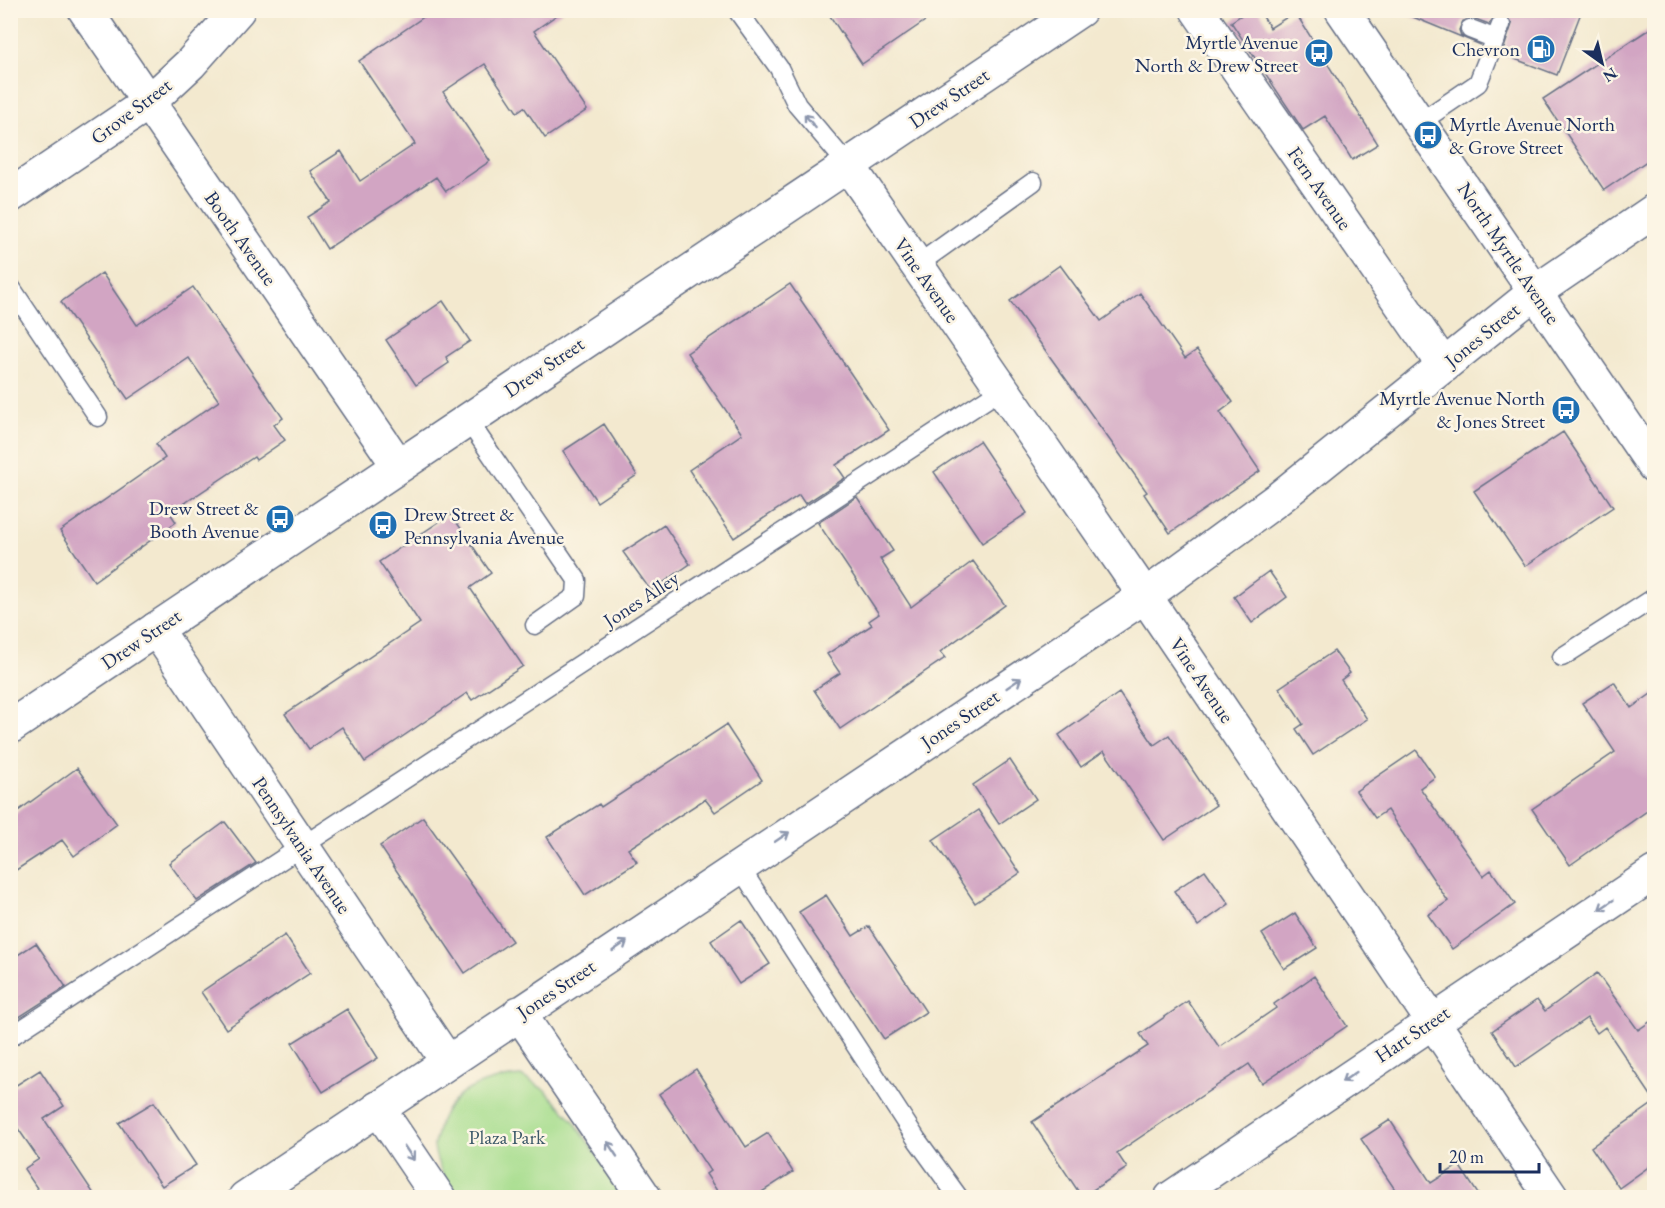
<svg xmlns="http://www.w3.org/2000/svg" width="1665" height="1208" font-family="'EB Garamond',serif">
<rect width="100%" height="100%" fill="#fcf5e5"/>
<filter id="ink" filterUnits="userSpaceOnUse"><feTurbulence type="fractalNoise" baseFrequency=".0167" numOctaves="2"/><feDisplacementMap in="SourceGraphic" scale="12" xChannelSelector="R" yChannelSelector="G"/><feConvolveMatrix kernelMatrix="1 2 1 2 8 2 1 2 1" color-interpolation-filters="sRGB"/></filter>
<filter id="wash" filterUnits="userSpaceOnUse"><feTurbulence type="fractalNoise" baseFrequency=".008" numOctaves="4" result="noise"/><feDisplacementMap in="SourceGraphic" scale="24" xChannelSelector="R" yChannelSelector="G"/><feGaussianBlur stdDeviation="1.35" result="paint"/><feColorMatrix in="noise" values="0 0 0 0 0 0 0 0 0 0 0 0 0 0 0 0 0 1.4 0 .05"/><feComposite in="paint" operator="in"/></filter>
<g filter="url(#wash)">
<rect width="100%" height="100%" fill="#f3e9cf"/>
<!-- green -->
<path fill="#a6dd8d" stroke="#608676" stroke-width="1.5" d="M 521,1076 L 545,1090 L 573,1120 L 626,1197 L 457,1197 C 447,1182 437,1167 434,1147 C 434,1142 437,1135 438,1129 C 449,1090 484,1079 521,1076 Z"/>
<g id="blocks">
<!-- building -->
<path fill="#d2a5c3" d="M 434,10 L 564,10 L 534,31 L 587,110 L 545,138 L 524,107 L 517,112 L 485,64 L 443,92 L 490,161 L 446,191 L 436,177 L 327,249 L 307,217 L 331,202 L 310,171 L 341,151 L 360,181 L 415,144 L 359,61 Z
M 826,10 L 941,10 L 862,64 Z
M 1249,10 L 1259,10 L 1270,28 L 1295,12 L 1378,144 L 1352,160 L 1325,116 L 1303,130 L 1231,22 Z
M 1396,10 L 1582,10 L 1557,75 L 1502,54 L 1512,24 L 1505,14 L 1495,16 L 1489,24 L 1473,18 L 1463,21 L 1459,30 L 1461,36 L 1481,45 Z
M 1654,26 L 1654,156 L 1604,190 L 1543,99 Z
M 1060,265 L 1101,321 L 1140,293 L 1185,358 L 1197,350 L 1233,402 L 1220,412 L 1260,471 L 1170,533 L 1144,494 L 1147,492 L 1010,301 Z
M 102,273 L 137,325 L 193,287 L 283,418 L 274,425 L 285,440 L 256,460 L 254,457 L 170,513 L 176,522 L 94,581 L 60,531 L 165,458 L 156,444 L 219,401 L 189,358 L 128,399 L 61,302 Z
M 790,284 L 889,430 L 836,465 L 845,478 L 805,504 L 799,495 L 734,538 L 689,470 L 742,434 L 687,353 Z
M 443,301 L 470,341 L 446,357 L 449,363 L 416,385 L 386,340 Z
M 604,424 L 637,475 L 597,502 L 563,451 Z
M 1563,432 L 1613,507 L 1525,566 L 1474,491 Z
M 979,441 L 1027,513 L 982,543 L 934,472 Z
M 857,497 L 893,551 L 880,559 L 911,607 L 973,561 L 1005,605 L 940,652 L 945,658 L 840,729 L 814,690 L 840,673 L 827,654 L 872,625 L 869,621 L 879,614 L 818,523 Z
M 451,514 L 491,573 L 470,588 L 523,666 L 472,700 L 467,693 L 365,762 L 342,727 L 309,749 L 285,714 L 420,623 L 379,562 Z
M 664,525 L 690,564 L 651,591 L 623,552 Z
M 1269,571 L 1287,597 L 1252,623 L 1234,597 Z
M 1334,651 L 1350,673 L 1341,680 L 1367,719 L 1313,755 L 1296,729 L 1303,724 L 1279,688 Z
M 1614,682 L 1631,708 L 1654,692 L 1654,806 L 1570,865 L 1532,809 L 1615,752 L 1582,703 Z
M 1119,693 L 1154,745 L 1169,735 L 1216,805 L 1164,840 L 1104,751 L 1081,767 L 1059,735 Z
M 726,725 L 762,780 L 715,812 L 705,799 L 628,849 L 637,862 L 585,895 L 547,837 L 599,804 L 601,807 Z
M 1416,750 L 1435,777 L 1420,788 L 1483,876 L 1491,870 L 1515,904 L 1452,949 L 1428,915 L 1448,901 L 1387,810 L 1375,818 L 1356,791 Z
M 1010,760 L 1036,799 L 999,824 L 973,785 Z
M 77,768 L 117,824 L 74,856 L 62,840 L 10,874 L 10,817 Z
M 978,810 L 1020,873 L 975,903 L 933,840 Z
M 423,817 L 512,941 L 465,973 L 380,846 Z
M 225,822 L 256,863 L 197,901 L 169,863 Z
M 1205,870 L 1229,904 L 1198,926 L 1174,891 Z
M 826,895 L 853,936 L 869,926 L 926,1012 L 884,1039 L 799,912 Z
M 1295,913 L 1317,948 L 1284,969 L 1262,934 Z
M 741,920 L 770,964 L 739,984 L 711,941 Z
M 285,935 L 310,973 L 226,1029 L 201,992 Z
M 36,943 L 66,987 L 10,1023 L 10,960 Z
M 1597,973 L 1638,1030 L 1654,1019 L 1654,1100 L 1605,1027 L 1597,1033 L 1587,1018 L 1516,1067 L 1492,1031 L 1537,1000 L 1545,1011 Z
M 1314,976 L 1347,1026 L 1262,1083 L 1249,1064 L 1117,1153 L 1127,1168 L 1082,1197 L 1032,1122 L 1148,1046 L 1140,1034 L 1188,1001 L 1219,1047 L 1276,1008 L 1274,1004 Z
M 347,1009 L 378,1058 L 323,1092 L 292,1043 Z
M 696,1069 L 746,1147 L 768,1133 L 793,1172 L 754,1197 L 721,1197 L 706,1174 L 710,1171 L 659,1094 Z
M 40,1070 L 64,1106 L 44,1119 L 96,1197 L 43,1197 L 24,1169 L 39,1159 L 10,1117 L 10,1089 Z
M 154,1102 L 196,1165 L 162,1186 L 119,1123 Z
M 1654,1103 L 1654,1163 L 1619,1188 L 1591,1147 Z
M 1390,1120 L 1431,1183 L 1459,1165 L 1480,1197 L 1400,1197 L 1361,1139 Z"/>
</g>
</g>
<g filter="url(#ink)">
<use href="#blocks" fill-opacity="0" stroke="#677086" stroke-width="1.5"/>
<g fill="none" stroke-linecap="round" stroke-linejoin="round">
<!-- service casing -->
<g stroke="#677086" stroke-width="21">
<path id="service" d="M 737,10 L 779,68 L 797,105 L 848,165
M 1470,29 L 1496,39
M 1419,123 L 1478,83 L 1501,25
M 917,265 L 1033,182
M 10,286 L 98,417
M 467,419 L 577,580 L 576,596 L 535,625
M 1562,657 L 1654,598
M 739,866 L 917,1140 L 959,1198
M 10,1037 L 1002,389"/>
</g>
<!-- minor casing -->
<g stroke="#677086" stroke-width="36">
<path id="minor" d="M 85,10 L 398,465
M 1197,10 L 1444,366
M 848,165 L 1145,596 L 1552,1198
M 10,196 L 148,103 L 190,64 L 238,10
M 156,629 L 447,1061
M 519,1013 L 645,1198
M 378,1108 L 439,1198
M 245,1198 L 1145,596 L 1279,498 L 1535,292 L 1654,211
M 1171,1198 L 1654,873"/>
</g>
<!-- secondary casing -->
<g stroke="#677086" stroke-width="36">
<path id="secondary" d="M 1342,10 L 1654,466
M 10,727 L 1080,10"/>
</g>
<!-- service -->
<use href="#service" stroke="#fff" stroke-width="18"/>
<!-- minor -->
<use href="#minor" stroke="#fff" stroke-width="33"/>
<!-- secondary -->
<use href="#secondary" stroke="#fff" stroke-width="33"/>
</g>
<!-- one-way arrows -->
<defs><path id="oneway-shaft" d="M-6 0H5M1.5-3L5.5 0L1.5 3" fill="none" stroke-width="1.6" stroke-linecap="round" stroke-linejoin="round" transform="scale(1.5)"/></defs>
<g stroke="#8d97ae">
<use href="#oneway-shaft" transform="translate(810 121) rotate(-129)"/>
<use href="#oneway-shaft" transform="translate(1014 683) rotate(-34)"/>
<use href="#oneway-shaft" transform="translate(782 837) rotate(-34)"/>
<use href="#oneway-shaft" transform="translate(1606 905) rotate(146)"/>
<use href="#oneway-shaft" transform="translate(620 946) rotate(-34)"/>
<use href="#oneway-shaft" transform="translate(1349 1077) rotate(146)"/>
<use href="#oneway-shaft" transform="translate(612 1149) rotate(-124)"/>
<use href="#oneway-shaft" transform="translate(409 1153) rotate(56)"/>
</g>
</g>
<!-- icons -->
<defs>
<g id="fuel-disc" transform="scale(1.5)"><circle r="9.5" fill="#1f6fb2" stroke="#fcf5e5"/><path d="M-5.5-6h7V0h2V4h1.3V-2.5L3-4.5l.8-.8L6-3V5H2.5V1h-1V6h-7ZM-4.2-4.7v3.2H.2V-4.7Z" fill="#fff"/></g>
<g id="bus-disc" transform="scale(1.5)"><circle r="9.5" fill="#1f6fb2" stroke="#fcf5e5"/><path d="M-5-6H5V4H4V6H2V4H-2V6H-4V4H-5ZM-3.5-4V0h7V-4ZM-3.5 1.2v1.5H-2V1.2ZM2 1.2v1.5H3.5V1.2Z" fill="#fff"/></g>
</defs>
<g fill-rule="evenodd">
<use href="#fuel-disc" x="1541" y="49"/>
<use href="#bus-disc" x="1319" y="53"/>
<use href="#bus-disc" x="1428" y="135"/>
<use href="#bus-disc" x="1566" y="410"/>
<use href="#bus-disc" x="280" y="519"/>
<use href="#bus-disc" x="383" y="525"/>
</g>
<g text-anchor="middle" stroke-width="5" stroke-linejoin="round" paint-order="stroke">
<!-- poi labels -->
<g font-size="20" fill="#1b2f5e" stroke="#fcf5e5" text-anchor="end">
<text x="1298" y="49">Myrtle Avenue<tspan x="1298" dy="23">North &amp; Drew Street</tspan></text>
<text x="1520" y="56">Chevron</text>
<text x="1449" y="131" text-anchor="start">Myrtle Avenue North<tspan x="1449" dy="23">&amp; Grove Street</tspan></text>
<text x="1545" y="405">Myrtle Avenue North<tspan x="1545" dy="23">&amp; Jones Street</tspan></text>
<text x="259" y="515">Drew Street &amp;<tspan x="259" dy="23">Booth Avenue</tspan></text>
<text x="404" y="521" text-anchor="start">Drew Street &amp;<tspan x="404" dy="23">Pennsylvania Avenue</tspan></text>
</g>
<!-- street labels -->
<g font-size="20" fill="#1b2f5e" stroke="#fcf5e5">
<text transform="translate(949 98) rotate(-34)" y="7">Drew Street</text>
<text transform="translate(131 111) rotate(-37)" y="7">Grove Street</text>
<text transform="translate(1320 188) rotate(55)" y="7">Fern Avenue</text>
<text transform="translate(241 238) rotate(55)" y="7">Booth Avenue</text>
<text transform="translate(1509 253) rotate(56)" y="7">North Myrtle Avenue</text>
<text transform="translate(927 280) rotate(55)" y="7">Vine Avenue</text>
<text transform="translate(1482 335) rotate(-39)" y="7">Jones Street</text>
<text transform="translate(544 367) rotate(-34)" y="7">Drew Street</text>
<text transform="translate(641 599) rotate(-33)" y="7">Jones Alley</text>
<text transform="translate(141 639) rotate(-34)" y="7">Drew Street</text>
<text transform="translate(1202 680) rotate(56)" y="7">Vine Avenue</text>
<text transform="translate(960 719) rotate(-34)" y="7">Jones Street</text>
<text transform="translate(302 845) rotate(56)" y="7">Pennsylvania Avenue</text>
<text transform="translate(556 989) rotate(-34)" y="7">Jones Street</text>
<text transform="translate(1412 1034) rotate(-34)" y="7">Hart Street</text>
</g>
<!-- park labels -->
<g font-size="20" fill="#3e5a6a" stroke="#fcf5e5">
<text x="507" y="1144">Plaza Park</text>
</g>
</g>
<!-- margin -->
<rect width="1665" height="1208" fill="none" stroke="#fcf5e5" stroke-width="36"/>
<!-- north arrow -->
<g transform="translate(1602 63) rotate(146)" stroke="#fcf5e5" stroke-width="4.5" paint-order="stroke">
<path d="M0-4.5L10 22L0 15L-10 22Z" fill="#1b2f5e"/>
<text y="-9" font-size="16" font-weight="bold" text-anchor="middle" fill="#1b2f5e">N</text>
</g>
<!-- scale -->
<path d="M1440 1163v9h99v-9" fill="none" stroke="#1b2f5e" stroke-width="3"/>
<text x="1449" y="1163" font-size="18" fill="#1b2f5e" stroke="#fcf5e5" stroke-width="4.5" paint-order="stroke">20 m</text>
</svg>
